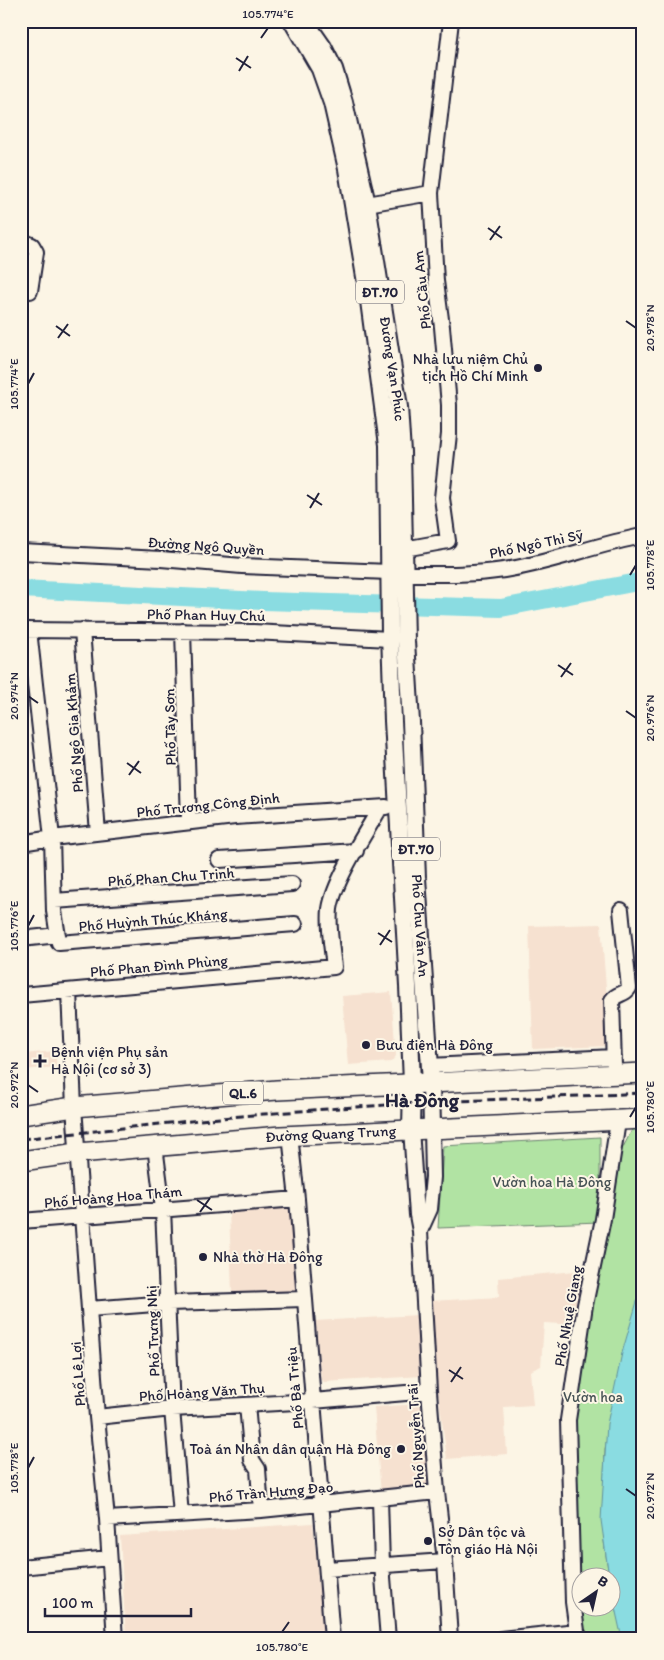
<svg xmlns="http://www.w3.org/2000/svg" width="664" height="1660" font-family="Itim,sans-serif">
<rect width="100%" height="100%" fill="#fcf5e5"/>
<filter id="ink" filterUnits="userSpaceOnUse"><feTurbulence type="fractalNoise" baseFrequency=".02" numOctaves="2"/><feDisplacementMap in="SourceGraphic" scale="10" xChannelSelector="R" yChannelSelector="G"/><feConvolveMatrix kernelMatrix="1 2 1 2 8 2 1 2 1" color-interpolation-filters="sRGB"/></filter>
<g filter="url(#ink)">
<!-- built -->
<path fill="#f6e1d0" d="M 601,924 L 608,1013 L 608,1046 L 533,1049 L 529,926 Z
M 391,992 L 396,1056 L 391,1062 L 348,1065 L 342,996 Z
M 55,1051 L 57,1067 L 24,1070 L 23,1054 Z
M 291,1204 L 299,1292 L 232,1294 L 229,1209 Z
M 587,1270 L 579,1325 L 544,1323 L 541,1366 L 530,1371 L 533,1405 L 504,1407 L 507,1454 L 447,1459 L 436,1376 L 431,1301 L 499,1297 L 498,1278 Z
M 418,1315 L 422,1376 L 324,1382 L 321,1380 L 315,1321 Z
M 421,1404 L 429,1491 L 381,1495 L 374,1407 Z
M 313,1523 L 324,1639 L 126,1639 L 120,1536 Z"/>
<!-- green -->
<path fill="#b1e3a3" stroke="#6a826f" d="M 643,1125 L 643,1291 L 618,1377 L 605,1449 L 603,1514 L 604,1541 L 609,1577 L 582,1578 L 582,1608 L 612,1608 L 612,1589 L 624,1639 L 583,1639 L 580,1630 L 569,1420 L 620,1153 L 632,1130 Z
M 600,1137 L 600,1222 L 438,1228 L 443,1146 Z"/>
<!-- water -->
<path fill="#8adce1" stroke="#60929f" d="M 643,1281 L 643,1639 L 622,1639 L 612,1594 L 612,1578 L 609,1577 L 601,1520 L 607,1424 L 622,1353 Z"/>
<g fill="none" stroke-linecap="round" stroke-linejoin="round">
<!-- river -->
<path stroke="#8adce1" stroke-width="18" d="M 21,589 L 263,601 L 501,608 L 643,581"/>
<!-- minor casing -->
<g stroke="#22223b" stroke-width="18">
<path id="minor" d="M 367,204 L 431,193
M 21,241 L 32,245 L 36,252 L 30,291
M 404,549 L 448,541 L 442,498 L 449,434 L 449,405 L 442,327 L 436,281 L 431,193 L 451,21
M 21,552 L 161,559 L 242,566 L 389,572
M 404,574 C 437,574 471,575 504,570 C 552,563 596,544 643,536
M 22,630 L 253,632 L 390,639
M 29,630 L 52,838 L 54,911 L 59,943 L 295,924
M 82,630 L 98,833
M 183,631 L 189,822
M 21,843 L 52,838 L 235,817 L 386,807
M 219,860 L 356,851
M 54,901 L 292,884
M 21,939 L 58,935
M 69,991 L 74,1107 L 97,1417 L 107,1519 L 115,1639
M 21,995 L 334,967 C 332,949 328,928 330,909 C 334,881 365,834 380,808
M 429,1066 L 614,1057
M 614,1066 L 612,1000 C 617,993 625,995 629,988 L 621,910
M 411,1129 L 417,1215 L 420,1231 L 429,1391 L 437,1492 L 445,1561 L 450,1639
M 290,1135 L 297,1199 L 332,1639
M 155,1146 L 163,1209 L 172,1409 L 181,1515
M 21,1221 L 297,1199
M 420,1231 L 430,1209 L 433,1177 L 432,1128
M 89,1309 L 168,1303 L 304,1299
M 247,1405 L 252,1460 L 258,1469 L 261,1510
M 97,1417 L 172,1409 L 313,1401 L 429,1391
M 380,1499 L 382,1565 L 388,1639
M 107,1519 L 261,1510 L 437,1492
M 21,1567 L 109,1558
M 327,1569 L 445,1561
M 501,1639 L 577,1631
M 580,1639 L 577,1631 L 573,1602 L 568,1420 L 585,1305 L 603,1219 L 617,1128 L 618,1120"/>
</g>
<!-- major casing -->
<g stroke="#22223b" stroke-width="20">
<g id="major">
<path d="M 292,21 L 320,69 L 332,103 L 347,169 L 369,301 L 388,445 L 390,634 L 393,721 L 408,986 L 412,1083 L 411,1129"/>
<path id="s1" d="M 305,21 L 323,47 L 334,69 L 344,102 L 367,204 L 399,407 L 402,452 L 406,641 L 411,722 L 417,878 L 431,1082 L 432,1128"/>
</g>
</g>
<!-- highway casing -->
<g stroke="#22223b" stroke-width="22">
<g id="highway">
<path d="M 21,1115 L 74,1107 L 277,1090 L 643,1073"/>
<path id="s2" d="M 21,1161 L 78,1153 L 281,1136 L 643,1119"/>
</g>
</g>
<!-- minor -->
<use href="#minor" stroke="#fcf5e5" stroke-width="14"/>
<!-- major -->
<use href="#major" stroke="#fcf5e5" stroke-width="16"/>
<!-- highway -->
<use href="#highway" stroke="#fcf5e5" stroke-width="19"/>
<!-- rail -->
<path stroke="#22223b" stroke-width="3" stroke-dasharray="8 4" stroke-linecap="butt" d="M 21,1139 C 133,1127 244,1114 356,1107 C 452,1100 547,1098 643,1093"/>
</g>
</g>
<!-- ticks -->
<path fill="none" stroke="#22223b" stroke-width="2" d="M 261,38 L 268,28M 236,58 L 251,68M 239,71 L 248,56M 488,228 L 502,238M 490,240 L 500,226M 626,321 L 636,328M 56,326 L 70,336M 58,338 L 68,324M 28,384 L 34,373M 307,495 L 322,505M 310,508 L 319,493M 630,575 L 636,565M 558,665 L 573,675M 561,677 L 571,663M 28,696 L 38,703M 626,711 L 636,718M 127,763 L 141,773M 129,775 L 139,761M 28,926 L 34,915M 378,933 L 392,942M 380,945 L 390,930M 28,1085 L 38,1092M 630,1117 L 636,1107M 197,1200 L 212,1210M 200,1212 L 210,1198M 449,1370 L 463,1379M 451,1382 L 461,1367M 28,1468 L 34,1457M 626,1489 L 636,1496M 282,1632 L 289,1622"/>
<!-- markers -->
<g fill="#22223b" stroke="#fcf5e5" stroke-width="2">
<circle cx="538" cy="368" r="5"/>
<circle cx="366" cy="1045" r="5"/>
<path d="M37.5 1053.5h5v5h5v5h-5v5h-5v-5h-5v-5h5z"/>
<circle cx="203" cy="1257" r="5"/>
<circle cx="401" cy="1449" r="5"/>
<circle cx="428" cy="1541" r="5"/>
</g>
<g text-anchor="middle" stroke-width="4" stroke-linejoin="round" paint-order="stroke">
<!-- shield labels -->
<g fill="#fcf5e5" stroke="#63616e" stroke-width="1">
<rect x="356" y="280.5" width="48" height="23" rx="4"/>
<rect x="392" y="837.5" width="48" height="23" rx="4"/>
<rect x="223" y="1081.5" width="40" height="23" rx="4"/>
</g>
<g font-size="14" font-weight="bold" fill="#22223b">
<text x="380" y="297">ĐT.70</text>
<text x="416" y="854">ĐT.70</text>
<text x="243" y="1098">QL.6</text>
</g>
<!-- street labels -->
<g font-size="15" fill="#22223b" stroke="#fcf5e5">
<text transform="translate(422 290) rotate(-96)" y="5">Phố Cầu Am</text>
<text dy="5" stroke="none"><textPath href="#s1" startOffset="362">Đường Vạn Phúc</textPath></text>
<text transform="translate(536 544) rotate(-12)" y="5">Phố Ngô Thì Sỹ</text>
<text transform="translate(206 546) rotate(4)" y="5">Đường Ngô Quyền</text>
<text transform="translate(206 615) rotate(1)" y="5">Phố Phan Huy Chú</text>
<text transform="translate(170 727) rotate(-91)" y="5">Phố Tây Sơn</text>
<text transform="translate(74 733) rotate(-94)" y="5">Phố Ngô Gia Khảm</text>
<text transform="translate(208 805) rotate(-6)" y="5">Phố Trương Công Định</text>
<text transform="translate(171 877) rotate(-4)" y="5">Phố Phan Chu Trinh</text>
<text transform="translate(153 920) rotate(-5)" y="5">Phố Huỳnh Thúc Kháng</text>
<text dy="5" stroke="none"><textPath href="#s1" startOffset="920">Phố Chu Văn An</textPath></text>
<text transform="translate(159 966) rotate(-5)" y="5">Phố Phan Đình Phùng</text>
<text dy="5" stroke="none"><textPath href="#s2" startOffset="311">Đường Quang Trung</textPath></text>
<text transform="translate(113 1197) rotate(-5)" y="5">Phố Hoàng Hoa Thám</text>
<text transform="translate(568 1316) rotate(-80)" y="5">Phố Nhuệ Giang</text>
<text transform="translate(153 1331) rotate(-92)" y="5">Phố Trưng Nhị</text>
<text transform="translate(78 1374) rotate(-94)" y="5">Phố Lê Lợi</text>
<text transform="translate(295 1388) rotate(-95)" y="5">Phố Bà Triệu</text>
<text transform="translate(202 1392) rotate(-4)" y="5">Phố Hoàng Văn Thụ</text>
<text transform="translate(416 1436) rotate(-94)" y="5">Phố Nguyễn Trãi</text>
<text transform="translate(271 1492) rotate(-5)" y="5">Phố Trần Hưng Đạo</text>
</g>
<!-- poi labels -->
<g font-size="15" fill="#22223b" stroke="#fcf5e5" text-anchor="start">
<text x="528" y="364" text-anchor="end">Nhà lưu niệm Chủ<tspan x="528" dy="17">tịch Hồ Chí Minh</tspan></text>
<text x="376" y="1050">Bưu điện Hà Đông</text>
<text x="51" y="1057">Bệnh viện Phụ sản<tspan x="51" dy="17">Hà Nội (cơ sở 3)</tspan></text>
<text x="213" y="1262">Nhà thờ Hà Đông</text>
<text x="391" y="1454" text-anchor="end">Toà án Nhân dân quận Hà Đông</text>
<text x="438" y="1537">Sở Dân tộc và<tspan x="438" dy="17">Tôn giáo Hà Nội</tspan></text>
</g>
<!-- park labels -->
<g font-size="15" fill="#465255" stroke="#fcf5e5">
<text x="552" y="1187">Vườn hoa Hà Đông</text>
<text x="593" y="1402">Vườn hoa</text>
</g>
<!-- district labels -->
<g font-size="20" font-weight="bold" fill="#22223b" stroke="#fcf5e5">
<text x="422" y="1107">Hà Đông</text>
</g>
</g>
<!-- margin -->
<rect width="664" height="1660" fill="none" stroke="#fcf5e5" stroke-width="55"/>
<!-- north arrow -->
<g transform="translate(596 1592) rotate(34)"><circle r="24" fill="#fcf5e5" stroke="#a5a1a1"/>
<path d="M0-4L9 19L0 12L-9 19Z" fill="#22223b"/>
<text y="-8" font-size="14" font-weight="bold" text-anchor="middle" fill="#22223b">B</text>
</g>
<!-- scale -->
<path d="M45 1608v8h146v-8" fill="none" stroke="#22223b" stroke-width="2.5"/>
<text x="52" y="1608" font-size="15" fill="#22223b" stroke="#fcf5e5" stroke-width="4" paint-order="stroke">100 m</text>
<rect x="28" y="28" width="608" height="1604" fill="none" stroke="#22223b" stroke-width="2"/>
<g font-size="12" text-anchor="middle" fill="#22223b">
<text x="268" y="18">105.774°E</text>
<text transform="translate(650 328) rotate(-90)" y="4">20.978°N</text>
<text transform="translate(14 384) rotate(-90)" y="4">105.774°E</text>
<text transform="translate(650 565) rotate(-90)" y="4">105.778°E</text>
<text transform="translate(14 696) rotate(-90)" y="4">20.974°N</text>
<text transform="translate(650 718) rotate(-90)" y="4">20.976°N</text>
<text transform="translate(14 926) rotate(-90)" y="4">105.776°E</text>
<text transform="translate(14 1085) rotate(-90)" y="4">20.972°N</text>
<text transform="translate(650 1107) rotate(-90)" y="4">105.780°E</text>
<text transform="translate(14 1468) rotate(-90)" y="4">105.778°E</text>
<text transform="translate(650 1496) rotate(-90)" y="4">20.972°N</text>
<text x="282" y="1651">105.780°E</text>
</g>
</svg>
